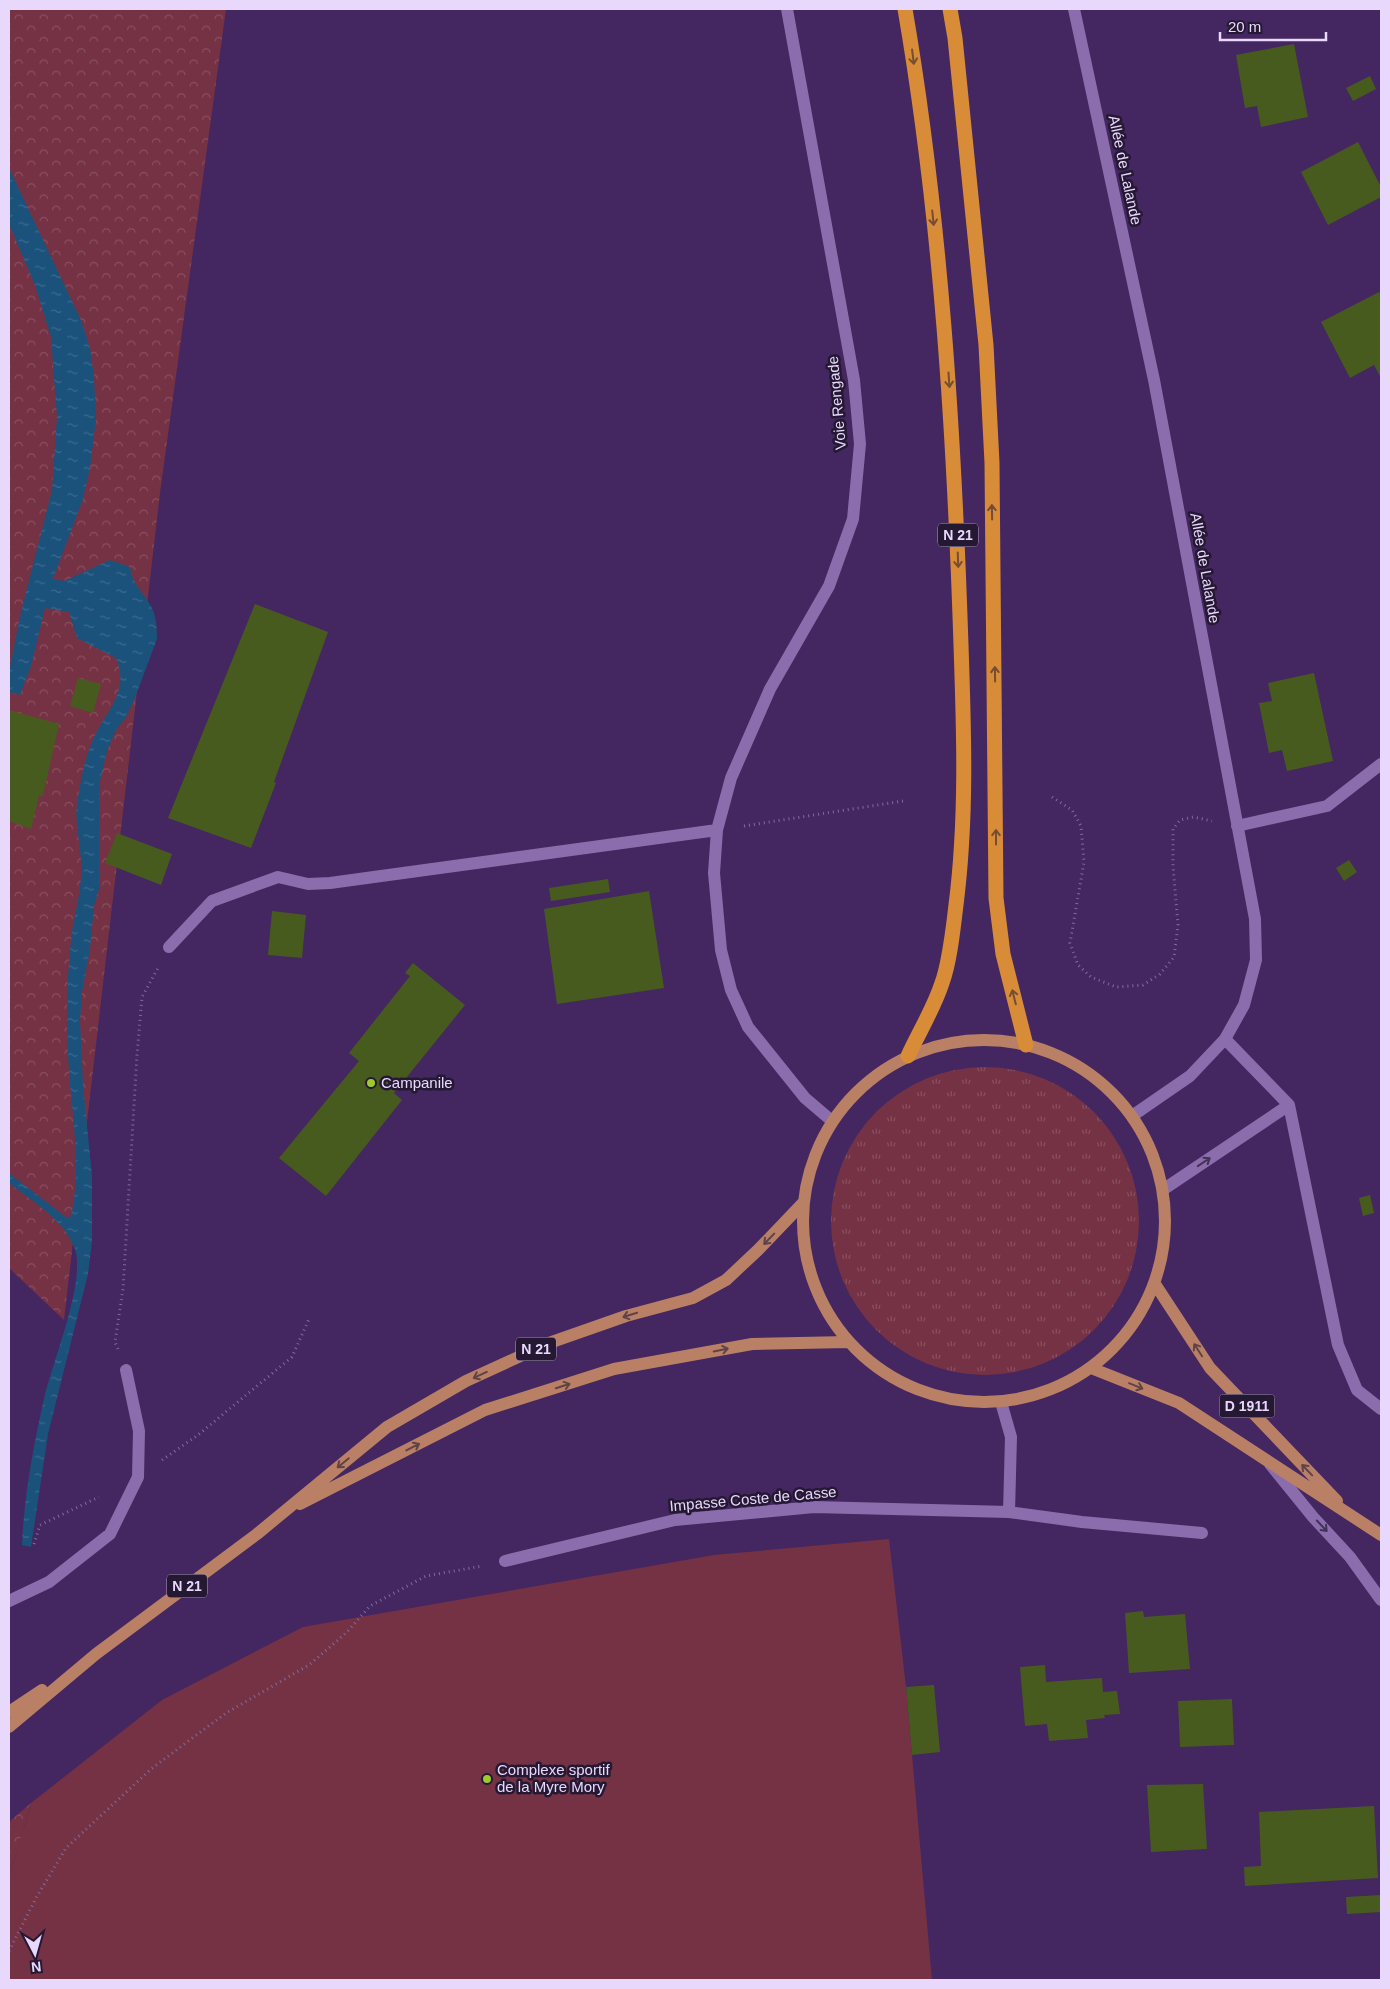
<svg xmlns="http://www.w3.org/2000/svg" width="1390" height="1989" font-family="Helvetica,sans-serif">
<defs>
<pattern id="grass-tufts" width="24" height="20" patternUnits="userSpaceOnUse" patternTransform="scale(1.25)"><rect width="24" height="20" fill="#753244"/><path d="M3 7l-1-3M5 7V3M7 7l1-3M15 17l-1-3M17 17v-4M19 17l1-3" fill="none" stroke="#894f60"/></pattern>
<pattern id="forest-crowns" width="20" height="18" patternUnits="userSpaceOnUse" patternTransform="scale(1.25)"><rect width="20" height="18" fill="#753244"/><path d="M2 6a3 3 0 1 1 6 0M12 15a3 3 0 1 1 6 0" fill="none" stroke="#894f60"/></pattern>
<pattern id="water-ripples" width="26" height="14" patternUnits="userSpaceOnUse" patternTransform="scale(1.25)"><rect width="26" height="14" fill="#1b527b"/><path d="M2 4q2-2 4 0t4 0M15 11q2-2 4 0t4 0" fill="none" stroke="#3c6a8f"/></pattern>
</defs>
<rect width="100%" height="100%" fill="#442660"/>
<!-- grass -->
<path fill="url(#grass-tufts)" d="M831 1221a154 154 0 1 1 308 0a154 154 0 1 1-308 0Z"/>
<!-- forest -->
<path fill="url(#forest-crowns)" d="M 9,9 L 226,9 L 160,493 L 64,1320 L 9,1268 Z
M 31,1803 L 9,1878 L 9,1822 Z"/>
<!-- garden -->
<path fill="#753244" d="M 889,1539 L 906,1687 L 932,1980 L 9,1980 L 9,1878 L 31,1803 L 162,1700 L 303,1627 L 714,1555 Z"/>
<!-- water -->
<path fill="url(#water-ripples)" d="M 9,168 L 81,320 L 90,348 L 94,376 L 96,419 L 90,468 L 83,499 L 53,579 L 64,581 L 110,560 L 130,567 C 133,585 141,589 149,603 C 156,613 157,626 157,639 L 133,703 L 126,717 L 116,730 L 107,751 L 99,785 L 99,889 L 94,906 L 90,949 L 82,992 L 80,1020 L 83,1085 L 92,1176 L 92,1241 L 88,1274 L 48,1434 L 31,1547 L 22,1545 C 24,1497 33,1447 44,1399 C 52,1363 86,1282 75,1249 C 64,1219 32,1201 9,1183 L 9,1173 L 67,1218 L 71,1216 C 83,1164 70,1107 68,1054 C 66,1014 67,972 72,932 C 75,914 80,895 81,876 C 83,852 74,826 77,804 C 80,784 84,761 92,742 C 104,712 131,693 116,658 L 77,638 L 69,612 L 45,608 L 31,666 L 20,695 L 9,692 L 9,672 L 20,616 L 52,490 L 57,417 L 51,337 L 35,285 L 9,224 Z"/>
<!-- building -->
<path fill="#485b1f" d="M 1294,44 L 1308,117 L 1261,127 L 1257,106 L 1245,108 L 1236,55 Z
M 1370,76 L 1376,89 L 1353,101 L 1346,88 Z
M 1358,142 L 1381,187 L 1381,197 L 1328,225 L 1301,172 Z
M 1379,292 L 1381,296 L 1381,378 L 1374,365 L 1350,378 L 1321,322 Z
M 255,604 L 328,632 L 274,782 L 276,783 L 251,848 L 168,818 Z
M 1314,673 L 1333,761 L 1287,771 L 1282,750 L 1269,753 L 1259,703 L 1272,701 L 1268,683 Z
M 78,678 L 101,684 L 93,713 L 70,706 Z
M 9,710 L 59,724 L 43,796 L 39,796 L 31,829 L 9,821 Z
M 117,833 L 172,854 L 161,885 L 105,863 Z
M 1349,860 L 1357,872 L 1344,881 L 1336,868 Z
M 608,879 L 610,892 L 551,901 L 549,888 Z
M 649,891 L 664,988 L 557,1004 L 544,909 Z
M 272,911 L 306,915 L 302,958 L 268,955 Z
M 413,963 L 465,1005 L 394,1093 L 402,1100 L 326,1196 L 279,1158 L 359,1061 L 349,1053 L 410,976 L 405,973 Z
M 1370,1195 L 1374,1213 L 1363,1216 L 1359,1198 Z
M 1143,1611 L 1144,1617 L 1185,1614 L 1190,1669 L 1129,1673 L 1125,1613 Z
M 1045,1665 L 1046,1682 L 1102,1678 L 1103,1692 L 1117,1691 L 1120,1714 L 1104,1715 L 1105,1718 L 1086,1720 L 1088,1738 L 1049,1741 L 1047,1724 L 1025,1726 L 1020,1667 Z
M 934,1685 L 940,1752 L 912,1755 L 906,1687 Z
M 1232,1699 L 1234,1745 L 1180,1747 L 1178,1701 Z
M 1203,1784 L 1207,1849 L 1151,1852 L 1147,1785 Z
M 1374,1806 L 1378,1878 L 1245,1886 L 1244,1867 L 1261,1866 L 1259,1812 Z
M 1381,1895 L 1381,1912 L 1347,1914 L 1346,1897 Z"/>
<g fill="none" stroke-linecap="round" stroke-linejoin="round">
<!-- path -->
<path stroke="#836a9c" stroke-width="3" stroke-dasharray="1 4" stroke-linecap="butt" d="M 1052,797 L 1072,810 L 1081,826 L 1084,862 L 1070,943 L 1078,965 L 1091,977 L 1116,987 L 1143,985 L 1160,974 L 1174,957 L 1178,925 L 1173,866 L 1173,829 L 1180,820 L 1193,817 L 1212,821
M 744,826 L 903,801
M 118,1349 L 115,1342 L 123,1289 L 137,1055 L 142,997 L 158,968
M 162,1460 L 198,1435 L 292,1357 L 309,1319
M 34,1544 L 40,1525 L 99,1497
M 9,1951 L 36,1898 L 66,1848 L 151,1769 L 226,1713 L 309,1665 L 346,1633 L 370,1606 L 426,1576 L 482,1566"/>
<!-- minor -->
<path stroke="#8b6dad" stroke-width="12" d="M 787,9 L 854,380 L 860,444 L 853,519 L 829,586 L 770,689 L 731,778 L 717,830 L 714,873 L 721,950 L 731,990 L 748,1027 L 805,1098 L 832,1121
M 1074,9 L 1154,380 L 1255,919 L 1256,960 L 1244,1005 L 1225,1039 L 1190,1076 L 1132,1116
M 1237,826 L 1327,806 L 1381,764
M 169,947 L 212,901 L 278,877 L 308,884 L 330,883 L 717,830
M 1225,1039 L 1289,1105
M 1289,1105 L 1338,1345 L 1357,1390 L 1381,1409
M 1164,1189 L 1289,1105
M 1270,1464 L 1313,1517 L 1350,1557 L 1381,1600
M 1009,1512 L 1082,1522 L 1202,1533
M 505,1561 L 675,1520 L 814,1507 L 1009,1512 L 1011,1437 L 1001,1402
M 9,1601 L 49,1582 L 110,1534 L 138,1477 L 139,1431 L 126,1370"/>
<!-- major -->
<path stroke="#b98066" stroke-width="12" d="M803 1221a181 181 0 1 1 362 0a181 181 0 1 1-362 0Z
M 1155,1284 L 1210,1368 L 1337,1501
M 1091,1368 L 1179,1403 L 1381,1535
M 300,1504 L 485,1410 L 614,1369 L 752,1344 L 848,1342
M 9,1712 L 42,1690
M 9,1727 L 96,1654 L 257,1534 L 387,1427 L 466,1381 L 549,1343 L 626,1316 L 693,1298 L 726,1280 L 758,1250 L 803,1203"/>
<!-- highway -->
<path stroke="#d88c37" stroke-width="15" d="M 905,9 C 941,219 954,432 961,645 C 964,732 967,818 956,905 C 953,929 950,961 942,983 C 934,1008 919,1032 908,1056
M 950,9 L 955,38 L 986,345 L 992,463 L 996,898 L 1003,954 L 1026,1045"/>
</g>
<!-- one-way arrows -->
<defs><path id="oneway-shaft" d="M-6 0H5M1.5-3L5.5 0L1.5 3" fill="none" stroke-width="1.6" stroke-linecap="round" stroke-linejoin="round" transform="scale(1.25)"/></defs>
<g stroke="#754c34">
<use href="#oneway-shaft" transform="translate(913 57) rotate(83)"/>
<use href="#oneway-shaft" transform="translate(933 218) rotate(84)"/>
<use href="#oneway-shaft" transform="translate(949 380) rotate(86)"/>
<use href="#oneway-shaft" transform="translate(992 512) rotate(-91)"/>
<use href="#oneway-shaft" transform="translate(958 560) rotate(88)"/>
<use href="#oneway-shaft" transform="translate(995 674) rotate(-91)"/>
<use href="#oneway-shaft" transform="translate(996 837) rotate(-90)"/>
<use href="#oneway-shaft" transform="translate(1014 997) rotate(-104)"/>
</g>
<g stroke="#433257">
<use href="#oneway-shaft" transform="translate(1204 1162) rotate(-34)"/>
<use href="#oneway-shaft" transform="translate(1322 1526) rotate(47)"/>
</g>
<g stroke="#604247">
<use href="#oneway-shaft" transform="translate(769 1239) rotate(134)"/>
<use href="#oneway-shaft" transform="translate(630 1315) rotate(163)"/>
<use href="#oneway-shaft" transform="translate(721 1350) rotate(-11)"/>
<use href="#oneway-shaft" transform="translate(1198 1350) rotate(-123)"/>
<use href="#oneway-shaft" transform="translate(480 1375) rotate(155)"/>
<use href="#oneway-shaft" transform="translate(563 1386) rotate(-18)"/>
<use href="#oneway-shaft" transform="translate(1136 1386) rotate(22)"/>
<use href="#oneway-shaft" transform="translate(413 1447) rotate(-27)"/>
<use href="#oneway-shaft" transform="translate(343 1463) rotate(141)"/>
<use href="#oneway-shaft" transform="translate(1307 1470) rotate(-134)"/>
</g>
<!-- markers -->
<g fill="#9eca2f" stroke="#241832" stroke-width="2">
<circle cx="371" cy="1083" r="5"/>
<circle cx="487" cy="1779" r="5"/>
</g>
<g text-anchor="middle" stroke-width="5" stroke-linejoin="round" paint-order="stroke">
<!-- shield labels -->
<g fill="#241832" stroke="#ad9ebf" stroke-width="1">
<rect x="938" y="523.5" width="40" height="23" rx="4"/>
<rect x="516" y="1337.5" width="40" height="23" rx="4"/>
<rect x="1219.5" y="1394.5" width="55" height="23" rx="4"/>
<rect x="167" y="1574.5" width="40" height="23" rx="4"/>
</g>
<g font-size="14" font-weight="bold" fill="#e8d8fc">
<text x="958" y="540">N 21</text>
<text x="536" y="1354">N 21</text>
<text x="1247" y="1411">D 1911</text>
<text x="187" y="1591">N 21</text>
</g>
<!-- street labels -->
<g font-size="15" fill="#e8d8fc" stroke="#241832">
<text transform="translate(1125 170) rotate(78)" y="5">Allée de Lalande</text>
<text transform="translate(837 403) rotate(-95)" y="5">Voie Rengade</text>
<text transform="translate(1205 568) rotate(80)" y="5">Allée de Lalande</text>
<text transform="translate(753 1499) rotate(-5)" y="5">Impasse Coste de Casse</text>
</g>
<!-- poi labels -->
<g font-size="15" fill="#e8d8fc" stroke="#241832" text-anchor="start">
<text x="381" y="1088">Campanile</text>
<text x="497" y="1775">Complexe sportif<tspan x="497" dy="17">de la Myre Mory</tspan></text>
</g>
</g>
<!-- border -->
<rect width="1390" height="1989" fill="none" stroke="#e8d8fc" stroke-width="20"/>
<!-- north arrow -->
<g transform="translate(35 1954) rotate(174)" stroke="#241832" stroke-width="4" paint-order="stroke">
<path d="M0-4L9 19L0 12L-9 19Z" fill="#e8d8fc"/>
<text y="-8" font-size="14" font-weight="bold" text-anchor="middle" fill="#e8d8fc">N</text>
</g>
<!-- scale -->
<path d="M1220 32v8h106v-8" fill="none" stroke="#e8d8fc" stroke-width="2.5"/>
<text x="1228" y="32" font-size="15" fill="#e8d8fc" stroke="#241832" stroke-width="4" paint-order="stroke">20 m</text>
</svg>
